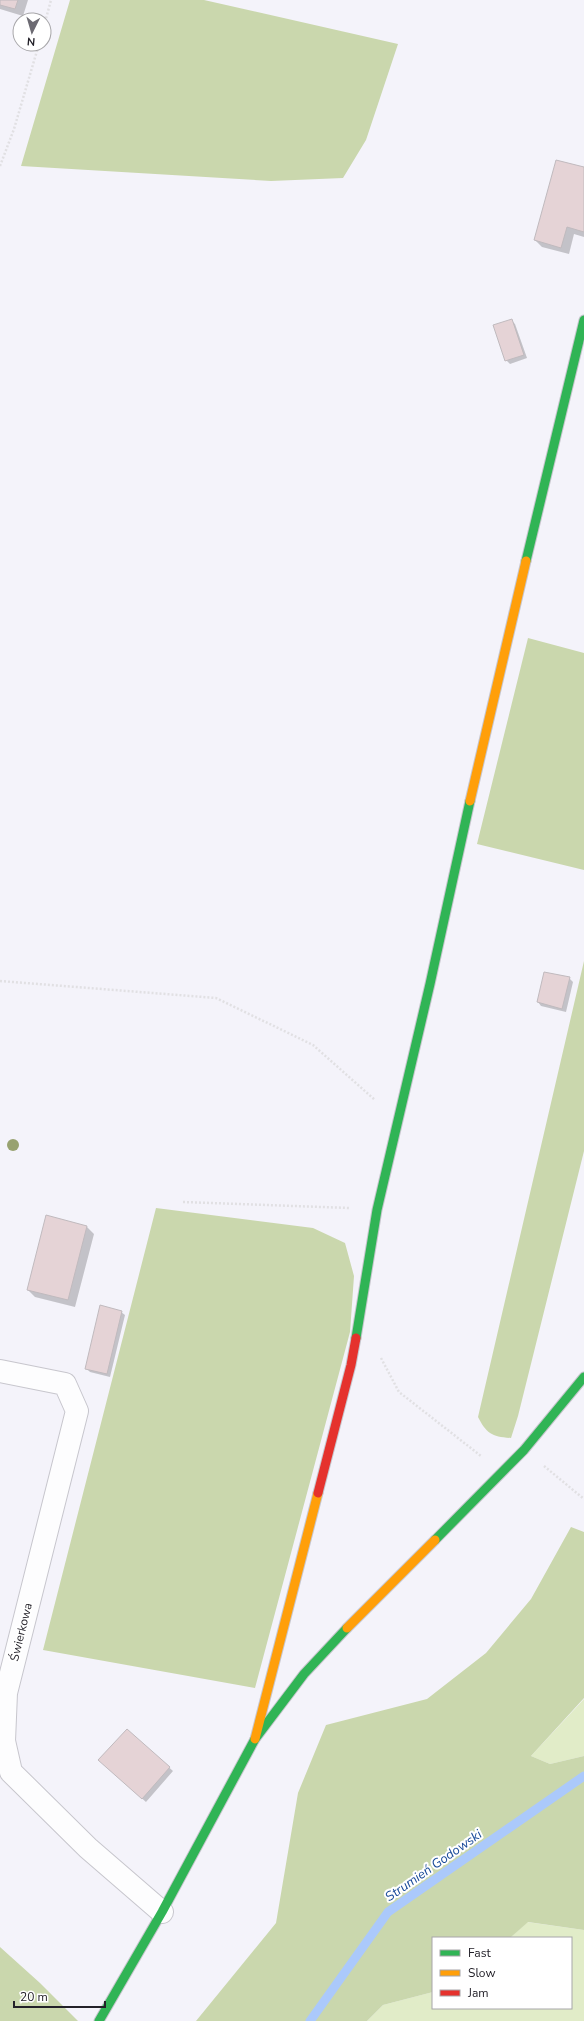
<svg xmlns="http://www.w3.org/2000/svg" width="584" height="2021" font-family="'Nunito Sans',sans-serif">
<rect width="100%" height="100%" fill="#f4f3fa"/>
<!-- green -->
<path fill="#e1ecc8" d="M 584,1699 L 584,1756 L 550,1764 L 531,1756 Z
M 527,1922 L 584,1930 L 584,2021 L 367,2021 L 383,2005 L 433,1992 L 433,2008 L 571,2008 L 571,1938 L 510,1938 Z"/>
<!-- forest -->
<path fill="#cad7ad" d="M 70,0 L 204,0 L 398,44 L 366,140 L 343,178 L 271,181 L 21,166 Z
M 528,638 L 584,653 L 584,870 L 477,844 Z
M 584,961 L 584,1151 L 518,1416 L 511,1438 C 492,1437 486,1433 478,1417 Z
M 156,1208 L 313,1228 L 345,1243 L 354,1276 L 350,1332 L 255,1688 L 43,1650 Z
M 571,1527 L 584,1532 L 584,1698 L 531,1756 L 550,1764 L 584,1756 L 584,1930 L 528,1922 L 510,1938 L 433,1938 L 433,1992 L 383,2005 L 367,2021 L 196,2021 L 276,1923 L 298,1793 L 326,1725 L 427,1699 L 486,1653 L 531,1599 Z
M 0,1947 L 40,1983 L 78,2021 L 0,2021 Z"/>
<!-- shadow -->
<path fill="#0003" d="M 0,0 L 28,0 L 23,16 L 0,9 Z
M 584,168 L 584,237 L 574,234 L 569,254 L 542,247 L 535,240 Z
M 511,320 L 515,324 L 527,358 L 510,364 L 506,360 Z
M 569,978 L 573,982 L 566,1012 L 541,1006 L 538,1002 Z
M 87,1227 L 94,1234 L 75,1307 L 35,1297 L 28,1290 Z
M 121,1312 L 125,1315 L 110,1377 L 90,1372 L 86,1368 Z
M 127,1730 L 173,1771 L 146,1802 L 103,1764 Z"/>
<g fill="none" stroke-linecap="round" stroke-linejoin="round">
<!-- stream -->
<path stroke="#abc9fb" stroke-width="9" d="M 310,2021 L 388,1912 L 584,1776"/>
</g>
<!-- building -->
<path fill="#e5d3d6" stroke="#c0babe" d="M 0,0 L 18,0 L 15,9 L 0,5 Z
M 556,160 L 584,167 L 584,232 L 567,227 L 561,248 L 534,240 Z
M 512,319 L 524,355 L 505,361 L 493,325 Z
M 544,972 L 570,977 L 562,1009 L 537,1002 Z
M 46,1215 L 87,1226 L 68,1300 L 27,1290 Z
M 100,1305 L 122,1311 L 107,1374 L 85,1369 Z
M 127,1729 L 170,1767 L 142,1799 L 98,1760 Z"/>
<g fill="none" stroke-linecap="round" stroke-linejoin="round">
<!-- street casing -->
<g stroke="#c7c6cd" stroke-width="24">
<path id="street" d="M 0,1371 L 65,1384 L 77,1411 L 6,1693 L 4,1741 L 11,1772 L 88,1848 L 162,1912"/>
</g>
<!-- fast casing -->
<g stroke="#c7c6cd" stroke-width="11">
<path id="fast" d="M 526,561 L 584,320
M 356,1338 L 377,1210 L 430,984 L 470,801
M 435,1540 L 524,1450 L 584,1377
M 99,2021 L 162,1912 L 255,1739 L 304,1674 L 347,1628"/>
</g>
<!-- slow casing -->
<g stroke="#c7c6cd" stroke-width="11">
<path id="slow" d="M 470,801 L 526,561
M 347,1628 L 435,1540
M 255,1739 L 318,1493"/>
</g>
<!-- jam casing -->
<g stroke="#c7c6cd" stroke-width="11">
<path id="jam" d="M 318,1493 L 351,1365 L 356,1338"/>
</g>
<!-- path -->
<path stroke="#e1e0e3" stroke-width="2.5" stroke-dasharray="2 2" stroke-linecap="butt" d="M 44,26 L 51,0
M 0,166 L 14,129 L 39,44
M 0,981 L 216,998 L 313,1045 L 375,1100
M 183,1202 L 350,1208
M 381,1358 L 399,1392 L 481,1456
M 544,1466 L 584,1499"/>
<!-- street -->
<use href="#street" stroke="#fdfdfe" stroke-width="22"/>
<!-- fast -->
<use href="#fast" stroke="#30b455" stroke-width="9"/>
<!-- slow -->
<use href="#slow" stroke="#ff9f0a" stroke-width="9"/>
<!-- jam -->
<use href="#jam" stroke="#e5322d" stroke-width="9"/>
</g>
<!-- trees -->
<circle fill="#98a270" cx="13" cy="1145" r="6"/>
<g text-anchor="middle" stroke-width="4" stroke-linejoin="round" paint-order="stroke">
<!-- street labels -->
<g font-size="12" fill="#232129" stroke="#fff">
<text transform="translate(21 1632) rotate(-76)" y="4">Świerkowa</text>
</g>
<!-- water labels -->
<g font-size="13" font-style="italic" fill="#184a99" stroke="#fff">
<text transform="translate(433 1865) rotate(-35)" y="5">Strumień Godowski</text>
</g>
</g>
<!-- legend -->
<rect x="432" y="1937" width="140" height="72" fill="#ffffff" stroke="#a7a6a9"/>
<rect x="440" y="1950" width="20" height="6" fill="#30b455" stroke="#a7a6a9"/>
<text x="468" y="1957" font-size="12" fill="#232129">Fast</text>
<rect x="440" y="1970" width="20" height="6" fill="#ff9f0a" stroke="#a7a6a9"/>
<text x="468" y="1977" font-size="12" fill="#232129">Slow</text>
<rect x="440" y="1990" width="20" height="6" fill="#e5322d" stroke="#a7a6a9"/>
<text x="468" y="1997" font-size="12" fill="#232129">Jam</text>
<!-- north arrow -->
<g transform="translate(32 32) rotate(185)"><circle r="19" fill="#ffffff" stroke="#a7a6a9"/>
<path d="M0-3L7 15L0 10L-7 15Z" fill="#6c6a72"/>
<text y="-6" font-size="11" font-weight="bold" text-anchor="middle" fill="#232129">N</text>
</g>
<!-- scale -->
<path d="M14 2001v6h91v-6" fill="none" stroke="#232129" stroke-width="2"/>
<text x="20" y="2001" font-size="12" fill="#232129" stroke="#ffffff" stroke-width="3" paint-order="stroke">20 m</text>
</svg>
